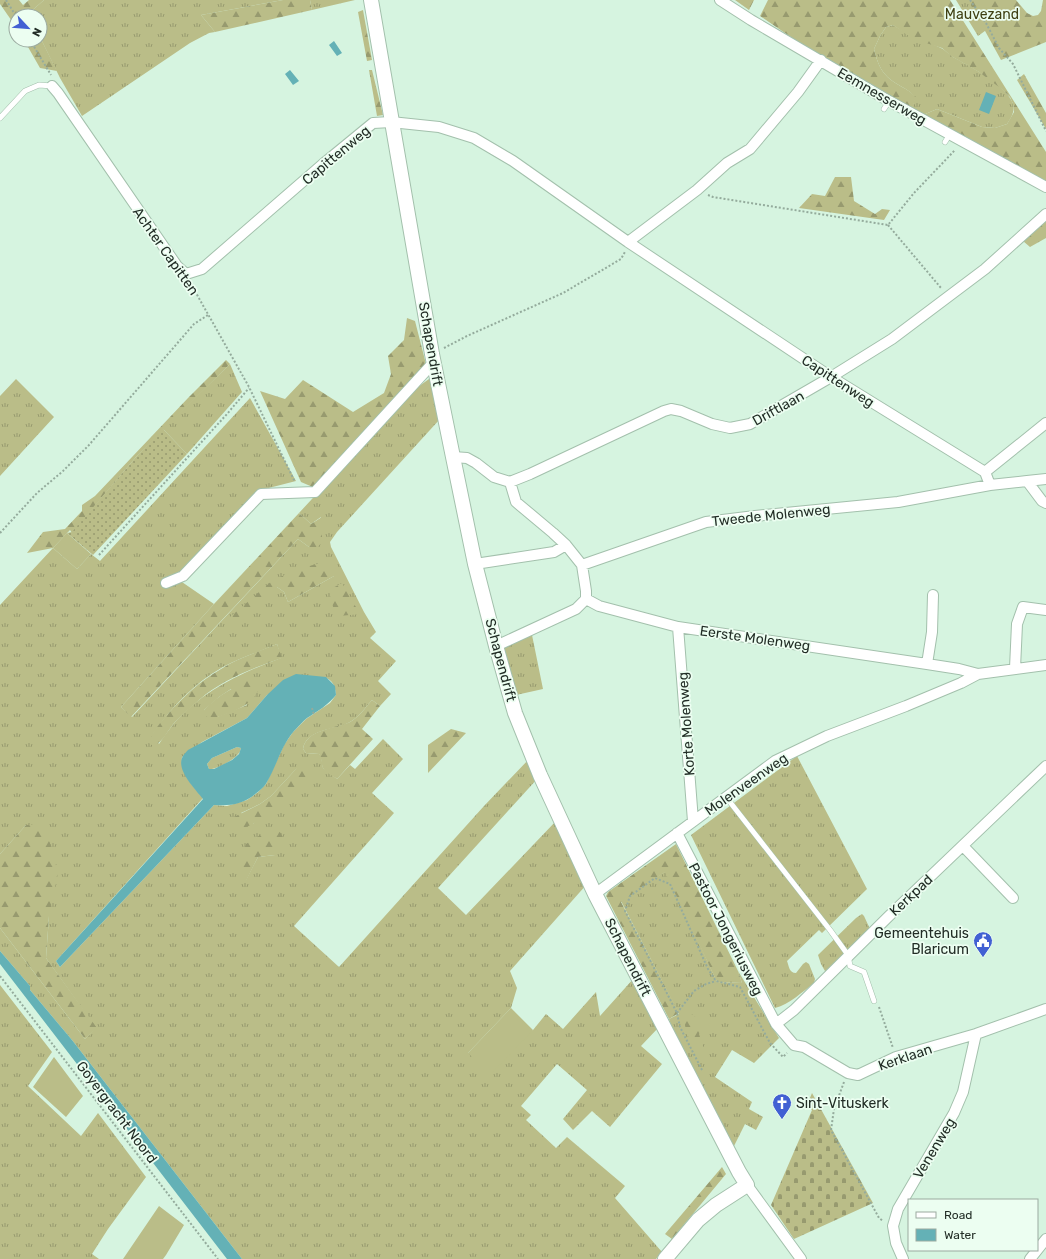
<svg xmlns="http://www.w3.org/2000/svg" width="1046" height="1259" font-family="Rubik,sans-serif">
<defs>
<pattern id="grass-tufts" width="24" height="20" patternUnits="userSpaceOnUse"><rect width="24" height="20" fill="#babd88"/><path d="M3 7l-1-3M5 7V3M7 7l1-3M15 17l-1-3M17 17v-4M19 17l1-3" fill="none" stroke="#979a6f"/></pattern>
<pattern id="forest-firs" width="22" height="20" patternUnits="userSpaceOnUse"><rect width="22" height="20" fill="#babd88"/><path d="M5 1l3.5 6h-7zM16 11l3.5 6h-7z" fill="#979a6f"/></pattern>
<pattern id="cemetery-stones" width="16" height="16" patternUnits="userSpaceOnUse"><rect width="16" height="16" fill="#babd88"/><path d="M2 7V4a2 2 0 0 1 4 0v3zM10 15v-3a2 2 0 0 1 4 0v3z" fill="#979a6f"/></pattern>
<pattern id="garden-dots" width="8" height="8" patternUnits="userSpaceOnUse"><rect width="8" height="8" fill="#babd88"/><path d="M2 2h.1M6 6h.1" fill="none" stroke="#979a6f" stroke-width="1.8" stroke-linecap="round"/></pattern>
</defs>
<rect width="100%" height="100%" fill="#d6f4e0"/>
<!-- grass -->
<path fill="url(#grass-tufts)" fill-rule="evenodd" d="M 44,0 L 283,0 L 201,15 L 215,32 L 209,33 L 190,43 L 82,116 L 60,78 L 40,37 L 40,16 L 29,16 L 28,14 Z
M 310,0 L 355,0 L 312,10 Z
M 956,0 L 997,0 L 1007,15 L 978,36 Z
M 893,25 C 908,35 925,40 941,48 C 945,50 949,54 953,57 C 969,66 1008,86 1013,104 C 1015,112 1011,118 1007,124 L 995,128 L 982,127 L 937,109 L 923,115 L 912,109 L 915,97 C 910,91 904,88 897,84 C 882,75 878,65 874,49 L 880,36 L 886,27 Z
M 230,364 L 242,392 L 187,454 L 163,429 Z
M 16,379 L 54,417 L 0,476 L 0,396 Z
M 429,379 L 433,380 L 440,419 L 337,532 L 330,542 L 331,547 L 364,612 L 376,632 L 370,638 L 396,661 L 378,681 L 391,694 L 380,706 L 372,700 C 365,708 359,717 350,722 C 335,730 306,729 303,749 L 306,753 L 319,754 L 321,756 L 323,768 L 337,779 L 350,765 L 355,769 L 383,739 L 403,759 L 372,793 L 394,813 L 294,926 L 339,967 L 484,806 L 530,758 L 538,778 L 438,888 L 466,915 L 556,821 L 587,884 L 510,971 L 517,988 L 511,1008 L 468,1053 L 533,1030 L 546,1014 L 563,1029 L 596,992 L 600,1016 L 634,978 L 659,1027 L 641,1046 L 662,1064 L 610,1127 L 592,1111 L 573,1130 L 563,1119 L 587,1090 L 557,1064 L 521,1106 L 531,1115 L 526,1120 L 556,1148 L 567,1137 L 625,1186 L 615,1198 L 662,1252 L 656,1259 L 242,1259 L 72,1040 L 30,990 L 30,986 L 0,951 L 0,928 L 85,1039 L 96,1028 L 46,958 L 49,916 L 26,825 L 0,854 L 0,605 L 53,548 L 77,569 L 91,554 L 100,561 L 250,398 L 296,481 L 261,490 L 179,580 L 214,604 L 121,707 L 132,717 L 298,539 L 309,547 L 321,517 L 311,524 L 299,513 L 411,392 ZM 334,576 L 288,602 L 284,592 L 277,587 ZM 277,644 L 281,658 C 243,672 204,690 176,721 C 170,728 164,736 159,744 L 153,734 C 171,708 194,683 223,667 C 240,658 259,652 277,644 ZM 315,677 C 329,676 335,681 336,695 L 330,703 L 306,719 L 293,732 L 284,745 L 266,784 L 257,793 L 247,800 L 227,806 L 214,805 L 60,967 L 56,961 L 203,798 C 193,786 180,773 182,757 L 202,742 L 247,718 L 267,695 ZM 231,689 L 247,705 L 217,717 L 204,710 L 219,697 ZM 297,768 L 253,824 L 241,813 L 260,804 L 271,796 ZM 257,837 L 275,855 L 258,857 L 246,880 Z
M 532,635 L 543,689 L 516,695 L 503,653 L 506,644 Z
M 237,747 L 241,748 C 240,751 240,753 238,754 C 234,760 216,770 209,769 L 207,764 L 212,758 Z
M 797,756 L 867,889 L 822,933 L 819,930 L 787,961 C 789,966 789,973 796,973 L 803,964 L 806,962 L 809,964 L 815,979 L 814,983 C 802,992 790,1004 775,1008 L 691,835 Z
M 666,871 L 717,982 L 742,983 L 738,971 L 779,1038 L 754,1063 L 732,1050 L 715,1077 L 752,1102 L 749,1109 L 763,1117 L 756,1130 L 745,1124 L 733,1148 L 675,1039 L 669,1019 L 679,1014 L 621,901 Z
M 862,914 L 864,916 L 870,929 L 828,971 L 825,971 L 821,964 L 818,955 L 819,954 L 856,918 Z
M 0,985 L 52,1052 L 28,1086 L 81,1136 L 98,1113 L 146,1177 L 108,1229 L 92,1254 L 99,1259 L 0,1259 Z"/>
<!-- forest -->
<path fill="url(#forest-firs)" d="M 0,0 L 19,0 L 23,5 L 29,0 L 44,0 L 28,14 L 29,16 L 16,16 L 16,27 L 0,4 Z
M 283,0 L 310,0 L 312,10 L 215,32 L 201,15 Z
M 735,0 L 754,0 L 749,10 Z
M 768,0 L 950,0 L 1046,152 L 1046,182 L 923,115 L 937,109 L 982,127 L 995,128 L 1007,124 L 1014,112 L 1013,104 L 1010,97 L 1003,90 L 979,72 L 951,56 L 942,48 L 913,39 L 893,25 L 886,27 L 880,36 L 874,49 C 878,65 882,75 897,84 C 904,88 910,91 916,97 L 912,109 L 852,79 L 760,16 Z
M 968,0 L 1016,0 L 1027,13 L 1033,16 L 1038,15 L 1041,11 L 1043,0 L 1046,0 L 1046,42 L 1001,60 Z
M 363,10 L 372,60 L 367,61 L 358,12 Z
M 40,37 L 57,71 L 40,68 L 24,40 L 40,40 Z
M 369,70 L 372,70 L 383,115 L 377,116 Z
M 1024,74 L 1046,113 L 1046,129 L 1017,80 Z
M 835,177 L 851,177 L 854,201 L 875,214 L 882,209 L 890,210 L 884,220 L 799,208 L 812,194 L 825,196 Z
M 1046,220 L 1046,238 L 1030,247 L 1023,241 Z
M 407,318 L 415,321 L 426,364 L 315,488 L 301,482 L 260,391 L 285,399 L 303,380 L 353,412 L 384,393 L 391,374 L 388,356 L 404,340 Z
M 226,360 L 230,364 L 136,457 L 72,533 L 70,530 L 53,548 L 27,553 L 43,532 L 65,529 L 82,511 L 82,505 L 95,496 L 188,398 Z
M 299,513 L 311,524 L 322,517 L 322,542 L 316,549 L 309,547 L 298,539 L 131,717 L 121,707 L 214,604 Z
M 329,561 L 334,576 L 288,602 L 284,592 L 277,587 L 242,625 L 230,617 L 273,580 L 301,568 Z
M 342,583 L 360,614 L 339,616 L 334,611 L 329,590 Z
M 277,644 L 282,658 C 253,668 222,680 199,700 C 191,707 183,714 176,721 C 168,729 164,742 153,746 L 149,743 C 151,733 161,722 167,715 C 183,697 200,681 221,669 C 238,658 258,652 277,644 Z
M 255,677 L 259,679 C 262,698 244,707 229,713 C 221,716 213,720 205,716 L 204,710 C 218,695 236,686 255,677 Z
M 372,700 L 380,706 L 362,729 L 373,739 L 337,779 C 333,776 326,773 323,768 C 321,763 322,758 319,754 L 306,753 L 303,749 C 306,729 335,729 350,722 C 359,717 365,708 372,700 Z
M 451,729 L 466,733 L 428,773 L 428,745 Z
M 303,766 L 310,768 L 314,773 L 285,803 L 253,824 L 244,828 L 238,827 L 232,820 L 234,817 L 260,804 L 271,796 L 297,768 Z
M 39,824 L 47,832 L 58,873 L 49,916 L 46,958 L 97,1028 L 85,1039 L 0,928 L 0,854 L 26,825 Z
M 273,829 C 282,831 283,836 284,845 L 275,855 L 258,857 L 246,881 L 240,862 L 246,844 L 257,837 Z
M 676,844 L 738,971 L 742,983 L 717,982 L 665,872 L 621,902 L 679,1013 L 669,1019 L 606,896 L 608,892 Z
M 686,1010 L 706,1025 L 699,1034 L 704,1049 L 695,1051 C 689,1038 681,1024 686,1010 Z
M 722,1167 L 726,1174 L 672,1239 L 665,1234 Z"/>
<!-- cemetery -->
<path fill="url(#cemetery-stones)" d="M 812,1093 L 873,1203 L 794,1239 L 771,1205 L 812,1110 L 807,1105 Z"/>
<!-- garden -->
<path fill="url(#garden-dots)" d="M 163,429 L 187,454 L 93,555 L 67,533 L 72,532 L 136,457 Z"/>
<!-- pitch -->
<path fill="#babd88" d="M 67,533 L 91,554 L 77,569 L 53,548 Z
M 511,1008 L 533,1030 L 490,1075 L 468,1053 Z
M 54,1057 L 83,1096 L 66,1117 L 33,1087 Z
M 159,1206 L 184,1225 L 166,1255 L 163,1259 L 123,1259 Z"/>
<!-- water -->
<path fill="#64b1b6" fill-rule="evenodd" d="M 334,41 L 342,53 L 337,56 L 329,45 Z
M 290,70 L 299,81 L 293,85 L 285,74 Z
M 986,92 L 996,96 L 989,114 L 979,110 Z
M 296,674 L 326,677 L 335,686 L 336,695 C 328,705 318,711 307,718 C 303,721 298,727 294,731 C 281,746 277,765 267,782 C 265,786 262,788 259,791 C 244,804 233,806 214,805 L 60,967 L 56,961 L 203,799 C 195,789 177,771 182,758 C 183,755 186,752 188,750 L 247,718 L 267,695 L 283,680 ZM 237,747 L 241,748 L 239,754 L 232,760 L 214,769 L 209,769 L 207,764 L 212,758 Z
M 0,951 L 30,986 L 30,990 L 72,1040 L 242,1259 L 227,1259 L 0,964 Z"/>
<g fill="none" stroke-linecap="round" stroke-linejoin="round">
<!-- lane casing -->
<g stroke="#a3c0ac" stroke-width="6">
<path id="lane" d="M 884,109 L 889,101
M 0,118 L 25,91 L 39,85 L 52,86
M 945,142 L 950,134
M 726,797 L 830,930 L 848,955 L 850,966 L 864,972 L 874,1001"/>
</g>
<!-- street casing -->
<g stroke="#a3c0ac" stroke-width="12">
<path id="street" d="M 720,0 L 751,20 L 889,101 L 1046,187
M 52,86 L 58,93 L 177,266 L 186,274 L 202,269 L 323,164 L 373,123 L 391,122 L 439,127 L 474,138 L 513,161 L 628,242 L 831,377 L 985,472 L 990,485 L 1027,481 L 1042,501 L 1046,503
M 628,242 L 697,190 L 727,163 L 750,149 L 798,92 L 821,60
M 453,457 L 467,458 L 476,463 L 494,477 L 510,482 L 530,474 L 664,411 L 671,409 L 681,411 L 712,424 L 730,428 L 750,424 L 831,377 L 892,339 L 985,269 L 1046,214
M 985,472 L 1046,423
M 1027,481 L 1046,479
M 510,482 L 516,502 L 553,533 L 566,545 L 582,565 L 706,522 L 755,516 L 898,502 L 990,485
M 475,564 L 554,552 L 566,545
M 582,565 L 586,591 L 586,599
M 166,583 L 183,576 L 261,494 L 315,492 L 434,362
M 678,627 L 693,821
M 496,646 L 576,609 L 586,599 L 599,606 L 678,627 L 927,664 L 959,669 L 978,674 L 1046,665
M 927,664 L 932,632 L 933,595
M 1015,668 L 1017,624 L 1023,607 L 1046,610
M 677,833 L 776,1024 L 794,1045 L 804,1047 L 848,1073 L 858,1075 L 896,1057 L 976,1034 L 1046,1009
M 963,846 L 1013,898
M 595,894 L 775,761 L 827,736 L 906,706 L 961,683 L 978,674
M 776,1024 L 794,1010 L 889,916 L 1046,766
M 747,1185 L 801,1259
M 903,1259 L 896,1243 L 893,1226 L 898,1209 L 954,1113 L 963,1092 L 976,1034
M 1030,1259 L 1046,1239"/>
</g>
<!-- secondary casing -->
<g stroke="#a3c0ac" stroke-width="16">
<path id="secondary" d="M 371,0 L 432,354 L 453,457 L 475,564 L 496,646 L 515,713 L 540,775 L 595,894 L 739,1172 L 747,1185 L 716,1205 L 698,1220 L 665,1259"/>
</g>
<!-- path -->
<path stroke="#94ab9c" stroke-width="2" stroke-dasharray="2 2" stroke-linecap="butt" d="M 6,0 L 16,16
M 970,0 L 986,23 L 999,48 L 1013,64 L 1046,131
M 30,40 L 51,75
M 708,195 L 713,197 L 888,225 L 914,193 L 955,150
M 888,225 L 941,288
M 191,284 L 249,387 L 295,482
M 444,348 L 467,336 L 563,293 L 621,259 L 625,252
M 0,533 L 37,493 L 63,471 L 89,445 L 194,324 L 208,315
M 99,555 L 227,414 L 249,388
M 312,708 L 314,715
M 0,976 L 218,1259
M 879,1007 L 893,1048
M 677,1013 L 694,991 L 706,984 L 716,981
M 702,1070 L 680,1027 L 677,1013 L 625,911 L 630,896 L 655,878 L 670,884 L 708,969 L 716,981 L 740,987 L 770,1043 L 783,1057 L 787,1053
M 844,1082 L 834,1109 L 831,1130 L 879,1218 L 883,1221"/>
<!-- lane -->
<use href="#lane" stroke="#fff" stroke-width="5"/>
<!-- street -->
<use href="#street" stroke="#fff" stroke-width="10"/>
<!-- secondary -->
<use href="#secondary" stroke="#fff" stroke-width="14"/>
</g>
<!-- icons -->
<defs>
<g id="civic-pin" transform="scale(1)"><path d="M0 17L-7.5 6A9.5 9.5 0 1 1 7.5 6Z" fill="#4260d3" stroke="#ecfef1"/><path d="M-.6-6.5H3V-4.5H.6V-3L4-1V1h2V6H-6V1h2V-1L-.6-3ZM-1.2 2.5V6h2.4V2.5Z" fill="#fff"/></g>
<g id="church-pin" transform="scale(1)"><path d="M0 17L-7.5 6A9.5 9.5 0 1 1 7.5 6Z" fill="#4260d3" stroke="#ecfef1"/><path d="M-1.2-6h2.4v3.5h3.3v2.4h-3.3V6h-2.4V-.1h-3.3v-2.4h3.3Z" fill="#fff"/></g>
</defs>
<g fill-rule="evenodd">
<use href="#civic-pin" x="983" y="941"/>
<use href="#church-pin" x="782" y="1103"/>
</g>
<g text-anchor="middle" stroke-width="3.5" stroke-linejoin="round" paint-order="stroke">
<!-- park labels -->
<g font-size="14" fill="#3f4013" stroke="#ecfef1">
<text x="982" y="19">Mauvezand</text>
</g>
<!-- street labels -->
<g font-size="14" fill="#222d26" stroke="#ecfef1">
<text transform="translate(882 96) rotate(30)" y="5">Eemnesserweg</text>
<text transform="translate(336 155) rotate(-40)" y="5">Capittenweg</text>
<text transform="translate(166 251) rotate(55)" y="5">Achter Capitten</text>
<text transform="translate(431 344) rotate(80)" y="5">Schapendrift</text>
<text transform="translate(838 381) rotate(33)" y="5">Capittenweg</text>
<text transform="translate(778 408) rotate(-29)" y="5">Driftlaan</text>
<text transform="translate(771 515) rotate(-6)" y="5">Tweede Molenweg</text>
<text transform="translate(755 638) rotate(8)" y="5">Eerste Molenweg</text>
<text transform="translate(501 660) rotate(75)" y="5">Schapendrift</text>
<text transform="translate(686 724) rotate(-94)" y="5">Korte Molenweg</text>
<text transform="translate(746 784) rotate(-35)" y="5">Molenveenweg</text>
<text transform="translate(911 895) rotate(-43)" y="5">Kerkpad</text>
<text transform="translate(726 929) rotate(63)" y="5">Pastoor Jongeriusweg</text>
<text transform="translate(628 957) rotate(63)" y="5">Schapendrift</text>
<text transform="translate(905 1057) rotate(-19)" y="5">Kerklaan</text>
<text transform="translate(117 1112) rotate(53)" y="5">Goyergracht Noord</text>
<text transform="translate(934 1148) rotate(-59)" y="5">Venenweg</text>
</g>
<!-- poi labels -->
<g font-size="14" fill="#222d26" stroke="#ecfef1" text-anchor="end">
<text x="969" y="938">Gemeentehuis<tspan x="969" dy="16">Blaricum</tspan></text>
<text x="796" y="1108" text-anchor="start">Sint-Vituskerk</text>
</g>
</g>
<!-- legend -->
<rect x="908" y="1199" width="130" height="52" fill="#ecfef1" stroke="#9baaa0"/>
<rect x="916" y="1212" width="20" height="6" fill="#ffffff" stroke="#9baaa0"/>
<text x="944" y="1219" font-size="12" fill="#222d26">Road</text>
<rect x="916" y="1229" width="20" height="12" fill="#64b1b6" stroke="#9baaa0"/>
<text x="944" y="1239" font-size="12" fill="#222d26">Water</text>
<!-- north arrow -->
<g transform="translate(28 28) rotate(116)"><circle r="19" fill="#ecfef1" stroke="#9baaa0"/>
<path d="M0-3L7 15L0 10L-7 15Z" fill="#4260d3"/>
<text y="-6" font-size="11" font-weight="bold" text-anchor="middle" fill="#222d26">N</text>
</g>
</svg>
